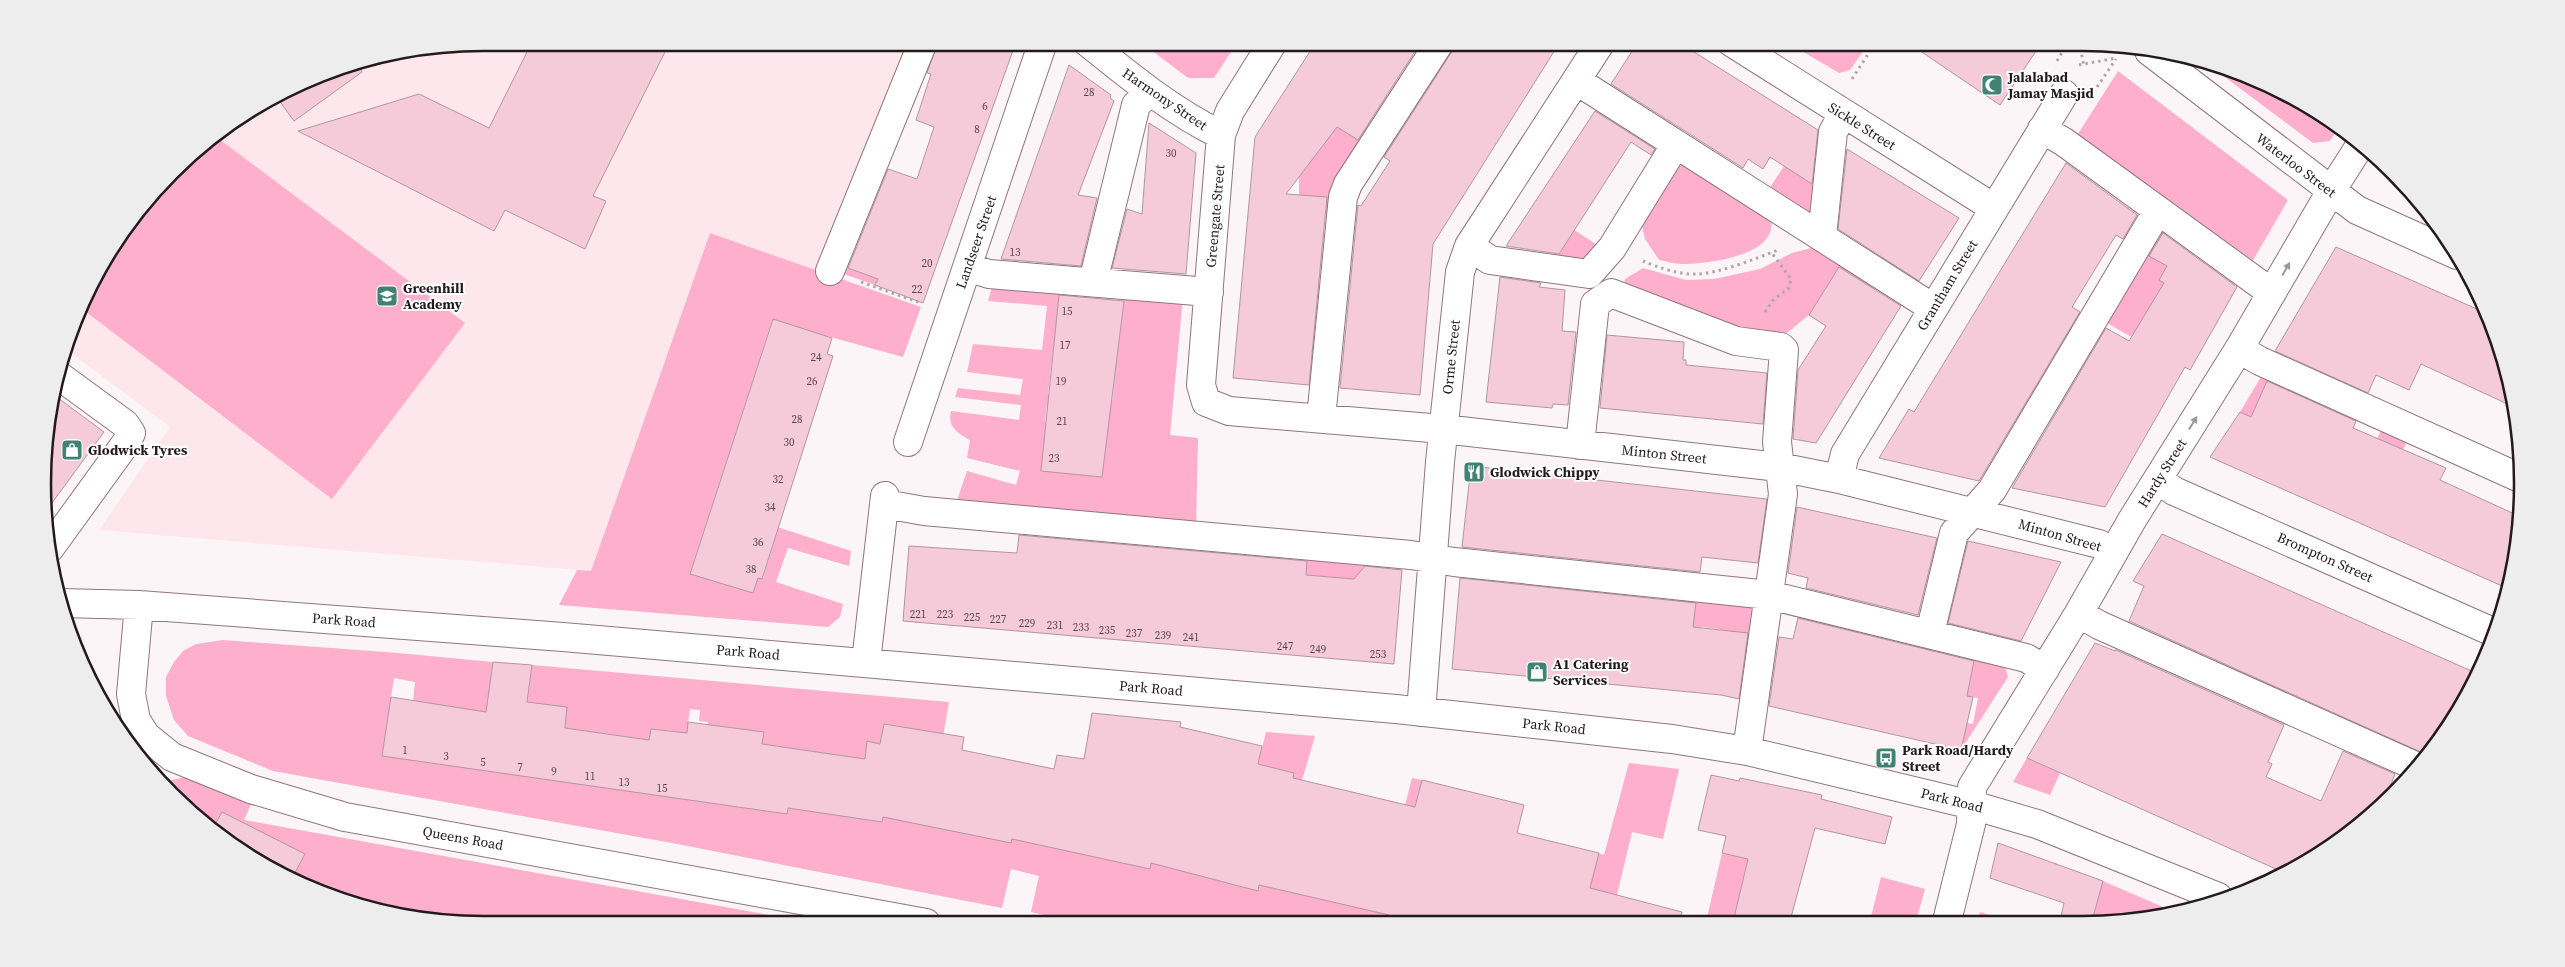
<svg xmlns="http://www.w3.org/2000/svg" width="2565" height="967" font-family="'Source Serif 4',serif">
<rect width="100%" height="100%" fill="#fcf5f7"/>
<!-- built -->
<path fill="#fee6ed" d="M 484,43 L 914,43 L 817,271 L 710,233 L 591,571 L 99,530 L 170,427 L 64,348 L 101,263 L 193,152 L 263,101 L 341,66 Z"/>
<!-- green -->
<path fill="#fdafcb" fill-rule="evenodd" d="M 1142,43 L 1218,43 L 1231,52 L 1214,78 L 1188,78 Z
M 1788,43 L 1869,42 L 1869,43 L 1850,70 L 1839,73 Z
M 2202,60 L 2277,88 L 2339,127 L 2330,141 L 2313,143 Z
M 2118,71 L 2288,200 L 2248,269 L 2076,137 Z
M 1334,124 L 1363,143 L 1329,195 L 1333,214 L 1320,213 L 1299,195 L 1299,178 L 1255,153 L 1300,176 L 1309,164 L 1301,159 Z
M 215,136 L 465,323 L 332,499 L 81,308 L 101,263 L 193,152 Z
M 1686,163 L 1771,213 C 1771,218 1772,224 1771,229 C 1766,257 1705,264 1682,264 C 1674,264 1666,261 1659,260 L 1645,239 L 1640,218 L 1666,172 Z
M 1784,166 L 1821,190 L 1813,218 L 1769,189 Z
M 2160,225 L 2167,230 L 2156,250 L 2191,274 L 2147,346 L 2102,320 Z
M 1574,230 L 1599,246 L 1587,266 L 1553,264 Z
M 710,233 L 921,307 L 903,357 L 772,321 L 690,573 L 763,578 L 774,542 L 774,526 L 851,551 L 849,566 L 788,548 L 776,582 L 843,604 L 840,617 L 828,627 L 559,605 L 577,570 L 591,571 Z
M 1811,248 L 1842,258 L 1878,282 L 1863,312 L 1825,289 L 1809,315 L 1782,337 L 1759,338 L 1623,288 L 1625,279 L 1643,268 L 1686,280 L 1714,279 L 1760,269 L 1792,253 Z
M 842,266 L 878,279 L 875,285 L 835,271 Z
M 993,283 L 1183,297 L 1170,435 L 1198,438 L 1196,528 L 955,506 L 967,471 L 1016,485 L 1020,471 L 967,458 L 970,440 C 958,434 947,427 951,411 L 1019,420 L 1021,405 L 955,397 L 958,388 L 1020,395 L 1023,379 L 967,372 L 973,344 L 1042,350 L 1047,306 L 988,301 ZM 1060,290 L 1124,297 L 1112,402 L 1048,394 ZM 1047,405 L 1054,405 L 1106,443 L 1102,477 L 1041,471 L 1045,437 L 1052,423 L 1045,422 Z
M 2262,375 L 2285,385 L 2273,411 L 2251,417 L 2240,412 Z
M 2382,428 L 2408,440 L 2403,450 L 2366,463 Z
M 1307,554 L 1369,560 L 1367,580 L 1306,575 Z
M 1674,592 L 1762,603 L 1754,649 L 1717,645 L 1719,629 L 1701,627 L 1699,641 L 1673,601 Z
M 223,640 L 398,653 L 493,662 L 517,696 L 528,697 L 532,665 L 949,702 L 943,737 L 961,751 L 1025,780 L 1028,842 L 1150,869 L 1163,811 L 1076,792 L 1087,744 L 1177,792 L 1159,865 L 1258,890 L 1275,818 L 1402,817 L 1412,778 L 1422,780 L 1388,919 L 1399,922 L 1080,923 L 1031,912 L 1039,876 L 1011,869 L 1002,908 L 672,843 L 273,771 L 188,736 L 174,720 L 166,696 L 166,677 L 174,662 L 183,651 L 196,644 ZM 394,678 L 415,682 L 413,701 L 472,710 L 506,721 L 567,707 L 565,728 L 649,740 L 651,729 L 673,731 L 685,745 L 690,709 L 700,710 L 699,721 L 708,722 L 706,739 L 764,733 L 762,744 L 865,759 L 867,741 L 880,744 L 884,724 L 898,726 L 882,822 L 788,808 L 787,814 L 382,756 Z
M 1917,640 L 2003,660 L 2008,677 L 1961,750 L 1967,723 L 1973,724 L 1978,698 L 1967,696 L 1972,671 L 1963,669 L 1966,655 L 1932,647 L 1923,682 L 1908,678 Z
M 1266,732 L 1315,736 L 1301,784 L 1258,764 Z
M 2027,758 L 2060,773 L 2050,795 L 2013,782 Z
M 1629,763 L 1679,769 L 1663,839 L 1632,832 L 1617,895 L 1595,890 L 1581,922 L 1598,853 L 1604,855 Z
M 186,777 L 252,802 L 244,820 L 819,924 L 484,924 L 369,909 L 288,879 L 215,834 L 166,781 Z
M 1722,853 L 1774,865 L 1747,862 L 1733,922 L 1706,922 Z
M 1881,877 L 1925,889 L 1916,921 L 1870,921 Z
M 2103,881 L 2172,911 L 2139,921 L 2092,921 Z
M 1980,912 L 2010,921 L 1977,921 Z"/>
<!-- building -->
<path fill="#f5cbd9" stroke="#b2959f" d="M 532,42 L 670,42 L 593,196 L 606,201 L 585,249 L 505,210 L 494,231 L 298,131 L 419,94 L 489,128 Z
M 938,42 L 1016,42 L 923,303 L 875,285 L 878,279 L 848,268 L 888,169 L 917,179 L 934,127 L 916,120 L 931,74 L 927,73 Z
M 1316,42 L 1421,42 L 1358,140 L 1337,127 L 1286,194 L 1327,197 L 1309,385 L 1233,378 L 1255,137 Z
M 1456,42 L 1560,42 L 1433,244 L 1420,395 L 1340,388 L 1358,205 L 1361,206 L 1390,161 L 1384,157 L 1453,50 Z
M 1638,42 L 1678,42 L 1818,130 L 1812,184 L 1770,157 L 1763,169 L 1748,159 L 1743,168 L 1611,84 Z
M 1907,42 L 2042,42 L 2000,105 Z
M 357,63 L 362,72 L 294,121 L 276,96 L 341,66 Z
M 1069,65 L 1111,95 L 1110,98 L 1114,101 L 1078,195 L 1097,198 L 1081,266 L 1001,259 Z
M 1595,111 L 1655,149 L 1651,155 L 1631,142 L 1559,254 L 1506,246 Z
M 1149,123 L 1196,153 L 1186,274 L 1112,268 L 1127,209 L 1142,214 Z
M 1847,149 L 1959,218 L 1919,281 L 1838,229 Z
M 2066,163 L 2137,215 L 2123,239 L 2116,235 L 2072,307 L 2080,312 L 1979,481 L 1879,458 L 1909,409 L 1914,412 Z
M 2163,233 L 2237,287 L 2190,370 L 2185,367 L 2105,507 L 2012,488 L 2106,328 L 2129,341 L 2164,283 L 2159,280 L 2167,266 L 2149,256 Z
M 2336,247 L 2486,313 L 2499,342 L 2514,407 L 2421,364 L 2409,390 L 2376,375 L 2368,393 L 2275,351 Z
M 1839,267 L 1901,306 L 1816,443 L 1793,439 L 1798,370 L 1826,326 L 1809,315 Z
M 1500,277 L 1541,283 L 1539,287 L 1565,290 L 1562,331 L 1576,332 L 1568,405 L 1553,404 L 1552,408 L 1486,402 Z
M 1059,295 L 1124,301 L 1102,477 L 1041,471 Z
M 773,319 L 832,338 L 827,354 L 833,356 L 762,579 L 758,578 L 753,593 L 690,574 Z
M 1607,335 L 1684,342 L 1683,360 L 1686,360 L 1686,365 L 1767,373 L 1763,424 L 1600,408 Z
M 2267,381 L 2356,421 L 2353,428 L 2446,468 L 2440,480 L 2521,517 L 2509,589 L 2210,457 L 2240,412 L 2251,417 Z
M 54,395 L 104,432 L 49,507 L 46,426 Z
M 1471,466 L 1767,499 L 1758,563 L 1702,557 L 1700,572 L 1462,547 Z
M 1797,507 L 1937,538 L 1918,615 L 1806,588 L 1808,578 L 1788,573 Z
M 2162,534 L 2476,673 L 2463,704 L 2423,753 L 2129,621 L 2144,586 L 2133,581 Z
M 1019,535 L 1307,561 L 1306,575 L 1354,579 L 1365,566 L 1402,570 L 1394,664 L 903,621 L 909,546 L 1017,553 Z
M 1968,541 L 2061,562 L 2021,641 L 1948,623 Z
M 1460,578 L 1696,603 L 1693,627 L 1748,633 L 1739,699 L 1721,695 L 1452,669 Z
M 1798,618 L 1974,661 L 1967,696 L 1973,697 L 1961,750 L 1769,706 L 1779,637 L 1793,639 Z
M 2095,643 L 2115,651 L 2116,650 L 2284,725 L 2268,762 L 2272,764 L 2266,777 L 2321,801 L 2343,751 L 2395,774 L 2384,801 L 2372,815 L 2285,873 L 2027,758 Z
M 493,662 L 532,665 L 527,702 L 567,707 L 565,728 L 649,740 L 651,729 L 687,733 L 688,722 L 764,732 L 762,744 L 865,759 L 867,741 L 880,744 L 884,724 L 964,737 L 962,750 L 1054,769 L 1057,755 L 1084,759 L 1092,713 L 1181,722 L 1180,727 L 1262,746 L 1258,764 L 1294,773 L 1293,778 L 1415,807 L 1422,780 L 1524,805 L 1517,833 L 1599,853 L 1590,888 L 1682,912 L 1680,922 L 1387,922 L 1389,915 L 1259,885 L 1258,891 L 1151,863 L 1150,869 L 1012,839 L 1011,843 L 883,817 L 882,822 L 788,808 L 787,814 L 382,756 L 391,697 L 486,712 Z
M 1711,775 L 1739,781 L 1740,778 L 1822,795 L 1821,799 L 1892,817 L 1885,844 L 1815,828 L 1790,921 L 1733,922 L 1748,859 L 1722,853 L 1726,836 L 1698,830 Z
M 222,812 L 305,854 L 291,880 L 215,834 L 212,830 Z
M 1998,843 L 2103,881 L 2092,921 L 2060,921 L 2064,903 L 1990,878 Z"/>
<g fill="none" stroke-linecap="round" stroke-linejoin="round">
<!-- minor casing -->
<g stroke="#91757e" stroke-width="30">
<path id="minor" d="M 1087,42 C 1129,76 1172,111 1221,135
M 1273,42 L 1230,111 L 1221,135 L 1201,385 L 1206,402 L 1229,411 L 1443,429 L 1779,467 L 1839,479 L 2099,544 L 2113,552
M 1731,42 L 1994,208
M 2149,51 L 2357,210 L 2457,255
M 1577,81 L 1933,308
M 2042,129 L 2064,142 L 2272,293
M 1822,236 L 1833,132 L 1843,114
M 1469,246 L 1490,260 L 1589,274 L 1612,248 L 1676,144
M 967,267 L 989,274 L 1209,292
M 830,271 L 923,42
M 1093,282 L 1136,105 L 1149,92
M 2239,349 L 2260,361 L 2520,478
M 1321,418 L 1343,197 L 1348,184 L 1440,42
M 908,442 L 1043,42
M 1580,445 L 1595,304 L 1611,293 L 1736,341 L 1781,347 L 1784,350 L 1777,442 L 1783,494 L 1747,751
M 1839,479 L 1845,454 L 2064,94
M 2158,479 L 2174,491 L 2493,632
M 885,504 L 924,511 L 1411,555 L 1454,562 L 1769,595 L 2026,658 L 2045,669
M 50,548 L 126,443 L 131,433 L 125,424 L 58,375
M 61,603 L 139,605 L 563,637 L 1396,709 L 1672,739 L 1747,751 L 1972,805 L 2037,824 L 2218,897
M 139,605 L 131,694 L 136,720 L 146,736 L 172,757 L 251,789 L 345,817 L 926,923
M 2079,613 L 2099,625 L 2413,765
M 1930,633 L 1954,533 L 1992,490 L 2157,212
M 866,662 L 885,496
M 1421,712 L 1440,462 L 1460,272 L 1469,246 L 1601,42
M 1947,921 L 1971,824 L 1972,787 L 2079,613 L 2132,520 L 2239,349 L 2331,191 L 2361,144"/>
</g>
<!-- path -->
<path stroke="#afa7a9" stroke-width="3" stroke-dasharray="2.5 4" stroke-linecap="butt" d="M 2079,42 L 2084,66
M 2057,61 L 2068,42
M 2079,65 L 2116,58
M 1852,79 L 1876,42
M 2097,87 L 2116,59
M 1643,261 C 1657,267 1679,275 1696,274 C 1718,274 1757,258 1778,250
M 861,282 L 921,303
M 1765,312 L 1773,300 L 1789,288 L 1791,279 L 1771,252"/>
<!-- minor -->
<use href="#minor" stroke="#fff" stroke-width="28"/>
</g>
<!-- one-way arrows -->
<defs><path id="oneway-solid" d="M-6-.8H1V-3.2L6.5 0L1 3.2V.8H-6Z" transform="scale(1.25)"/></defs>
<g fill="#9c9899">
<use href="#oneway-solid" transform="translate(2286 269) rotate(-60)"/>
<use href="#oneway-solid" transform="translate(2193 423) rotate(-58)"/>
</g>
<!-- icons -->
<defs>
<g id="mosque-square" transform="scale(1.125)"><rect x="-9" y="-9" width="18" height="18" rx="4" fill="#408273" stroke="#fff"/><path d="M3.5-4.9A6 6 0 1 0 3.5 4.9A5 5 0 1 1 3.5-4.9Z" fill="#fff"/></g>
<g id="school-square" transform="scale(1.125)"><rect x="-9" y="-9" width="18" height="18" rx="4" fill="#408273" stroke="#fff"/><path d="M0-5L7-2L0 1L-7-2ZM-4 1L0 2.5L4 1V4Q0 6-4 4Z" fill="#fff"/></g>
<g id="shop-square" transform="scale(1.125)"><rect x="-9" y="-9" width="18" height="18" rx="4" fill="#408273" stroke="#fff"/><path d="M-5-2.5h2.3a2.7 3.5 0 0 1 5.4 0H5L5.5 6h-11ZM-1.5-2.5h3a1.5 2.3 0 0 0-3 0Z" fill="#fff"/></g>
<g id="restaurant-square" transform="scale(1.125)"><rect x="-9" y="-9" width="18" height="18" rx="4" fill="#408273" stroke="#fff"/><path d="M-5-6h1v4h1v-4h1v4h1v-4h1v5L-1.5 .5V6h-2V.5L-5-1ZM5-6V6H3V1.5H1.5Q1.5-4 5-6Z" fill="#fff"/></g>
<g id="bus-square" transform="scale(1.125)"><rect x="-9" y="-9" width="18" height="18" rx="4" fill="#408273" stroke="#fff"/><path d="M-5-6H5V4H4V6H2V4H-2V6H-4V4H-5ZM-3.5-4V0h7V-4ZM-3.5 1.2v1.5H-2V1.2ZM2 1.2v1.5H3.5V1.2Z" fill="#fff"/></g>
</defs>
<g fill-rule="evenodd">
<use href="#mosque-square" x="1992" y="85"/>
<use href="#school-square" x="387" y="296"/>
<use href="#shop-square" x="72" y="450"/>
<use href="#restaurant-square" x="1474" y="472"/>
<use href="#shop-square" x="1537" y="672"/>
<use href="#bus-square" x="1886" y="758"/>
</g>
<g text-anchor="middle" stroke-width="4" stroke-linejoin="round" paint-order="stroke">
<!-- number labels -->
<g font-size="11" fill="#58464c">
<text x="1089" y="96">28</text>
<text x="985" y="110">6</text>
<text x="977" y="133">8</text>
<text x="1171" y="157">30</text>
<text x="1015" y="256">13</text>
<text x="927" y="267">20</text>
<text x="917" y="293">22</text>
<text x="1067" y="315">15</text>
<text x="1065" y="349">17</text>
<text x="816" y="361">24</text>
<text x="812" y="385">26</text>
<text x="1061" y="385">19</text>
<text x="797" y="423">28</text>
<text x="1062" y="425">21</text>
<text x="789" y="446">30</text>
<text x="1054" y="462">23</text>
<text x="778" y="483">32</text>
<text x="770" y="511">34</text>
<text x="758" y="546">36</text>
<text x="751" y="573">38</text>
<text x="918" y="618">221</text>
<text x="945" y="618">223</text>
<text x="972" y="621">225</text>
<text x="998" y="623">227</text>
<text x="1027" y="627">229</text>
<text x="1055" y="629">231</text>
<text x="1081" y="631">233</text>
<text x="1107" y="634">235</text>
<text x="1134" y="637">237</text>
<text x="1163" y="639">239</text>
<text x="1191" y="641">241</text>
<text x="1285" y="650">247</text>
<text x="1318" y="653">249</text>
<text x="1378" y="658">253</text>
<text x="405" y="754">1</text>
<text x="446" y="760">3</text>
<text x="483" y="766">5</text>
<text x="520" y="771">7</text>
<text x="554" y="775">9</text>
<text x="590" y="780">11</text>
<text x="624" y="786">13</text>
<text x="662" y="792">15</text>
</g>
<!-- poi labels -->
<g font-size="14" font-weight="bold" fill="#241a1d" stroke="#fff" text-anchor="start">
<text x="2008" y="82">Jalalabad<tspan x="2008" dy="16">Jamay Masjid</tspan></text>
<text x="403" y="293">Greenhill<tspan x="403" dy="16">Academy</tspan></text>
<text x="88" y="455">Glodwick Tyres</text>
<text x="1490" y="477">Glodwick Chippy</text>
<text x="1553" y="669">A1 Catering<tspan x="1553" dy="16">Services</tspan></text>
<text x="1902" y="755">Park Road/Hardy<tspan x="1902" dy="16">Street</tspan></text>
</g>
<!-- street labels -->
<g font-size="14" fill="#241a1d" stroke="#fff">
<text transform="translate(1165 99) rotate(34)" y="5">Harmony Street</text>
<text transform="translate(1862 126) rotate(32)" y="5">Sickle Street</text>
<text transform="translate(2296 165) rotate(37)" y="5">Waterloo Street</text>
<text transform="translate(1215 216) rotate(-85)" y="5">Greengate Street</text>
<text transform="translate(976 242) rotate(-71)" y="5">Landseer Street</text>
<text transform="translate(1947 285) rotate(-59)" y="5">Grantham Street</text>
<text transform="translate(1451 357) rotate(-84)" y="5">Orme Street</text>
<text transform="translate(1664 454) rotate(6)" y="5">Minton Street</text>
<text transform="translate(2162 473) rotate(-58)" y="5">Hardy Street</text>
<text transform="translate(2060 535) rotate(16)" y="5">Minton Street</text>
<text transform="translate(2325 557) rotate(24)" y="5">Brompton Street</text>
<text transform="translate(344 620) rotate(4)" y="5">Park Road</text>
<text transform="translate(748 652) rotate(5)" y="5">Park Road</text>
<text transform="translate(1151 688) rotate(5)" y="5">Park Road</text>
<text transform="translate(1554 726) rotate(6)" y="5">Park Road</text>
<text transform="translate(1952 800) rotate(14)" y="5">Park Road</text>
<text transform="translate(463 838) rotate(10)" y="5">Queens Road</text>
</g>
</g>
<!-- crop -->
<path d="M0 0H2565V967H0ZM483 51H2082A432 432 0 0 1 2514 483V484A432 432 0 0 1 2082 916H483A432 432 0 0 1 51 484V483A432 432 0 0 1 483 51Z" fill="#ededed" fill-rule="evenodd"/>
<path fill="none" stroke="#241a1d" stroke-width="2.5" d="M483 51H2082A432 432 0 0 1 2514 483V484A432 432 0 0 1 2082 916H483A432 432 0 0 1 51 484V483A432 432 0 0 1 483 51Z"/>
</svg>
